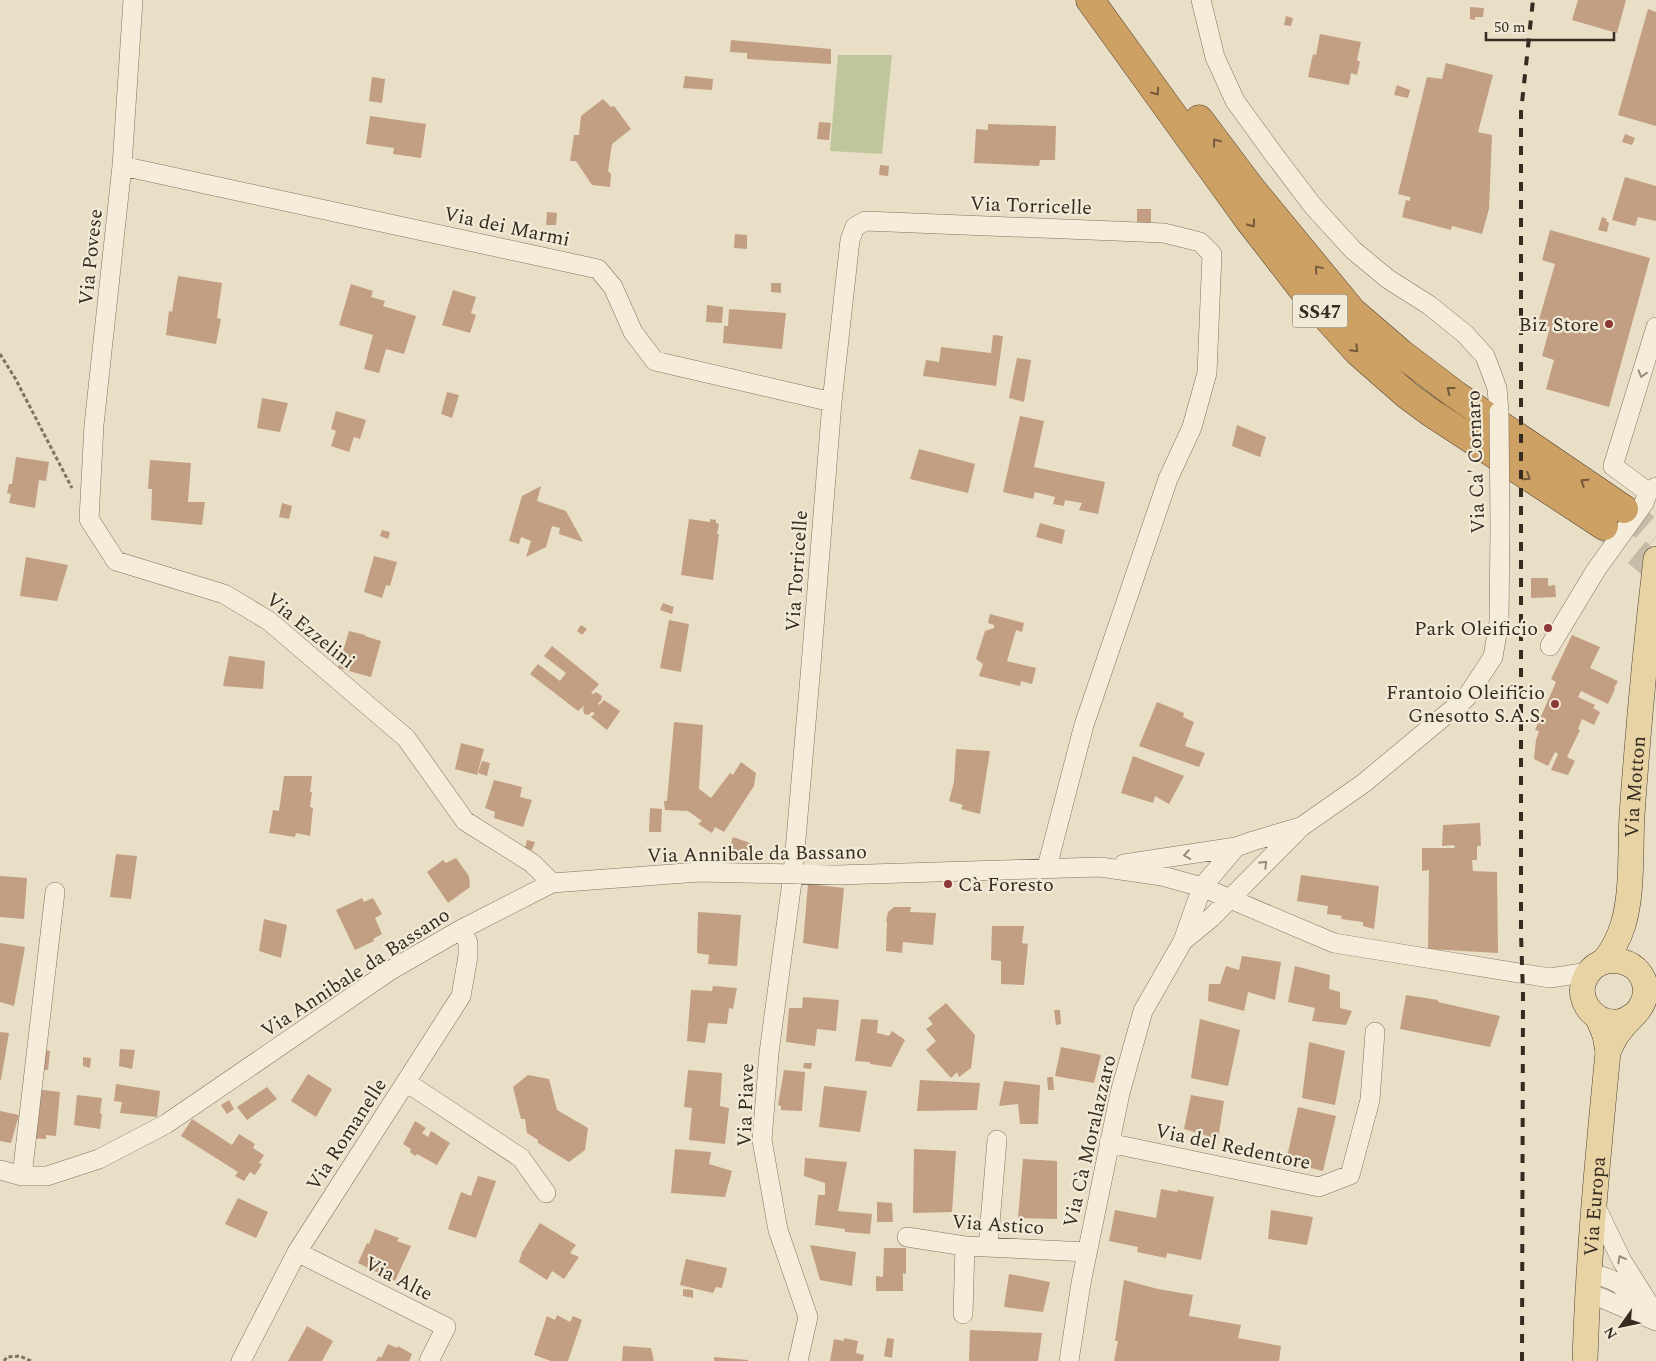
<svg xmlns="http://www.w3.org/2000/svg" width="1656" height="1361" font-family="Spectral,serif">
<rect width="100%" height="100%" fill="#e9dfc7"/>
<!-- green -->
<path fill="#c0c69c" d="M 838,55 L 892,55 L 882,154 L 830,151 Z"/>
<!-- building -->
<path fill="#c29e82" d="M 1578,0 L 1626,0 L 1617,33 L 1572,20 Z
M 1470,7 L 1484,8 L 1483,17 L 1475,17 L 1475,20 L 1470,19 Z
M 1648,9 L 1656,12 L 1656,126 L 1618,115 Z
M 1286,16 L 1293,18 L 1291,26 L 1284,25 Z
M 1320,34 L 1361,42 L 1357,60 L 1360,62 L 1357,75 L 1351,73 L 1349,85 L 1308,77 L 1313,54 L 1316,55 Z
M 731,40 L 831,49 L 831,64 L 747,59 L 747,53 L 730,52 Z
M 1446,63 L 1493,75 L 1478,132 L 1492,135 L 1489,209 L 1482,234 L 1452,226 L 1451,230 L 1402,217 L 1406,200 L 1410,201 L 1410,197 L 1398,194 L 1427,77 L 1442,79 Z
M 685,76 L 713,79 L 712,90 L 683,88 Z
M 372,77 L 385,79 L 382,103 L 369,101 Z
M 1397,85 L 1410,90 L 1408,98 L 1394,95 Z
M 603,99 L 611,107 L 614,106 L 631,129 L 612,144 L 608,171 L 611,174 L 610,187 L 592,185 L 576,161 L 570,161 L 574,135 L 579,135 L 581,116 Z
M 370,116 L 426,124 L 421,158 L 393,154 L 394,148 L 366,144 Z
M 819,122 L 831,123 L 829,140 L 817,139 Z
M 988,124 L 1056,126 L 1055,160 L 1040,160 L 1039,166 L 974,163 L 976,129 L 988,130 Z
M 1625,134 L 1635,138 L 1632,145 L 1622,142 Z
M 880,165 L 889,166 L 888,176 L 879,175 Z
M 1625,177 L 1656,186 L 1656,221 L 1638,217 L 1635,226 L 1612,220 Z
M 1137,209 L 1151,209 L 1151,223 L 1137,223 Z
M 547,212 L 557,213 L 556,225 L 546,225 Z
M 1602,217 L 1607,219 L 1606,221 L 1609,223 L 1607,232 L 1598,230 Z
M 1550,230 L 1650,258 L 1609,407 L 1546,389 L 1554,360 L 1542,356 L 1550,327 L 1538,323 L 1555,264 L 1542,260 Z
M 735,234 L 747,235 L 747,249 L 734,248 Z
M 178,276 L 222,283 L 217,318 L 221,319 L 216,344 L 166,335 L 169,311 L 172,312 Z
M 771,283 L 781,283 L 781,293 L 771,292 Z
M 351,284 L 373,291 L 371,297 L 385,301 L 383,306 L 416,316 L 404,354 L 386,349 L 379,373 L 364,369 L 373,335 L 339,325 Z
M 453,290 L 476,297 L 471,313 L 476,315 L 470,333 L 442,325 Z
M 707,305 L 723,307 L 722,323 L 706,322 Z
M 729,309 L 786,313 L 782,349 L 723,343 L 724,326 L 728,326 Z
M 993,335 L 1003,336 L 996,386 L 923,376 L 926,360 L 939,362 L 941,347 L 991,353 Z
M 1017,358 L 1031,360 L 1024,402 L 1009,398 Z
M 447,392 L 459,395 L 452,418 L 441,414 Z
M 262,398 L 288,403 L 280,432 L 257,428 Z
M 336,411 L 366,420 L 360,439 L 354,437 L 349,452 L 331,446 L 336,431 L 331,429 Z
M 1020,416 L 1044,421 L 1034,467 L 1105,482 L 1098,514 L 1079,510 L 1082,503 L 1065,500 L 1064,506 L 1053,504 L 1055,497 L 1035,492 L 1033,499 L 1003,492 Z
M 1237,425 L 1266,437 L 1260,457 L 1232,446 Z
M 919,449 L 975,464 L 968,493 L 910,479 Z
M 16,457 L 49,462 L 46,481 L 39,480 L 35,508 L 9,503 L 11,494 L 7,493 L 9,484 L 12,484 Z
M 150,460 L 191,463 L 188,502 L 205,502 L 202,525 L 151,520 L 152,489 L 148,489 Z
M 541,486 L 537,501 L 566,511 L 583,542 L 559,534 L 560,528 L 552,526 L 546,547 L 526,557 L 531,541 L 521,537 L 519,544 L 509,541 L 522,496 Z
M 282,503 L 292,506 L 289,519 L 279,517 Z
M 689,519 L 710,522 L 710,519 L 716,520 L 716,523 L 719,524 L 717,534 L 719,534 L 713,580 L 681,575 Z
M 1040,523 L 1065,530 L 1062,544 L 1036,537 Z
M 382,530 L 390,532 L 388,539 L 380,536 Z
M 374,556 L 397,562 L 390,586 L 386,585 L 382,598 L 364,592 Z
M 26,557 L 68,565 L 57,601 L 20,596 Z
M 1531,578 L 1548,578 L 1548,586 L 1555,585 L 1556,597 L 1531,598 Z
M 663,603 L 674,607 L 672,614 L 660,610 Z
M 990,614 L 1024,623 L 1022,632 L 1016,630 L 1007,661 L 1036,668 L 1032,684 L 1021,681 L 1020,686 L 979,676 L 983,664 L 976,659 L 985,631 L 994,628 L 994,625 L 988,623 Z
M 669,620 L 689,624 L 681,672 L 660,668 Z
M 581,625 L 587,629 L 582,635 L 577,631 Z
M 349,631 L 365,635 L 365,636 L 381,641 L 371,677 L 338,668 Z
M 1572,635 L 1600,647 L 1590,668 L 1618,681 L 1614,688 L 1615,689 L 1608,704 L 1581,691 L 1578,697 L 1595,705 L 1593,708 L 1600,712 L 1594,725 L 1582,719 L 1578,729 L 1580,730 L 1567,757 L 1575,761 L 1568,775 L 1551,770 L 1558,754 L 1555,752 L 1548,766 L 1534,759 L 1536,740 L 1539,731 L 1535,730 L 1556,682 L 1551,679 Z
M 552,646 L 599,684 L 591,693 L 593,694 L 596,692 L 602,696 L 601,701 L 598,703 L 599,705 L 604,700 L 620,711 L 607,730 L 591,717 L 595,713 L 592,712 L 588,715 L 584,714 L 583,709 L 585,705 L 578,711 L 530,674 L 538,664 L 560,681 L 566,673 L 544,656 Z
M 229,656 L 265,661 L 263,689 L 223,686 Z
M 1157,702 L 1184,713 L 1183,717 L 1194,722 L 1185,746 L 1205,753 L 1199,767 L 1139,746 Z
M 674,722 L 703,725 L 699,789 L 711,798 L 730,773 L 733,775 L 741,762 L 756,773 L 754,786 L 724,832 L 715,827 L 712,833 L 698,824 L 702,821 L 688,811 L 665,810 L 664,801 L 667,801 Z
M 461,743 L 484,749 L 477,775 L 455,769 Z
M 956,749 L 990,751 L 980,814 L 961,809 L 963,805 L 949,801 L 954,782 Z
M 1133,756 L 1184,776 L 1169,804 L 1155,796 L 1153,803 L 1121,793 Z
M 482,761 L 490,763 L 487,776 L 478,773 Z
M 284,776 L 312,776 L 310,792 L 312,792 L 310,807 L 313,808 L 310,836 L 296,833 L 295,837 L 269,833 L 273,810 L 279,811 Z
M 494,780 L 522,787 L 520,797 L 532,800 L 523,827 L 494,818 L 495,812 L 485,808 Z
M 650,808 L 662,809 L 661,832 L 649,832 Z
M 1480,823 L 1481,846 L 1477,846 L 1477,860 L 1472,860 L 1473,871 L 1497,872 L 1498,953 L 1428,949 L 1429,870 L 1422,871 L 1422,848 L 1455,848 L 1454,845 L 1442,846 L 1443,825 Z
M 733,837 L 750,843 L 743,861 L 727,855 Z
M 527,840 L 535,842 L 532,850 L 525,848 Z
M 116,854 L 137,856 L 131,899 L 110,897 Z
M 456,858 L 469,876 L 470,887 L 448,903 L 427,872 L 443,860 L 446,863 Z
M 1301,875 L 1379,886 L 1374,929 L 1363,926 L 1363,922 L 1341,919 L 1342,916 L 1327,914 L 1328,906 L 1297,901 Z
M 0,876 L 27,878 L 24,919 L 0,917 Z
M 808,884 L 844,888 L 838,949 L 803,943 Z
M 362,898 L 364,902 L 373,898 L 382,914 L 375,918 L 382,934 L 373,939 L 374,941 L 355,950 L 336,910 Z
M 894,907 L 911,907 L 910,912 L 936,913 L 933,945 L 903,942 L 902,953 L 886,951 L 887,922 L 886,921 L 888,912 Z
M 698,912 L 741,915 L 737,966 L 708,964 L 709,955 L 697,953 Z
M 264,919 L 287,925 L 281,958 L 259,951 Z
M 992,926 L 1024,926 L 1022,943 L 1028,944 L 1024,985 L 1001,984 L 1001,961 L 991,960 Z
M 0,943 L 25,947 L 14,1006 L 0,1002 Z
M 1242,956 L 1281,962 L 1275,1000 L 1248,992 L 1244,1011 L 1208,1001 L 1209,984 L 1220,984 L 1226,966 L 1239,970 Z
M 1295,966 L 1330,975 L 1329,989 L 1340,992 L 1340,1008 L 1352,1011 L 1346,1025 L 1312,1021 L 1315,1008 L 1288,1002 Z
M 713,986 L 737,988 L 733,1009 L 729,1008 L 727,1024 L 708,1023 L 705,1043 L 687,1041 L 691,990 L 712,991 Z
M 1406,995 L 1438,1000 L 1438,1002 L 1500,1016 L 1490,1047 L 1400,1029 Z
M 803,997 L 839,1000 L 836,1031 L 817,1029 L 815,1046 L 786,1042 L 789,1008 L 802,1008 Z
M 946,1003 L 975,1035 L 971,1068 L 959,1077 L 957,1072 L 951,1078 L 926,1050 L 936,1041 L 926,1029 L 933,1024 L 928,1018 Z
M 1054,1010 L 1060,1010 L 1061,1024 L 1056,1025 Z
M 861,1019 L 878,1020 L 877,1033 L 889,1036 L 892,1031 L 905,1040 L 891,1067 L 870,1064 L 870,1062 L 855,1061 Z
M 1200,1019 L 1240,1030 L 1228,1086 L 1191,1078 Z
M 0,1032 L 9,1033 L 1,1080 L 0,1080 Z
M 1309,1042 L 1345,1051 L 1335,1105 L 1302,1098 Z
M 1061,1047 L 1101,1055 L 1094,1083 L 1055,1076 Z
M 38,1049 L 50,1051 L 48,1070 L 37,1070 Z
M 120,1049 L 135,1050 L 132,1069 L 119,1066 Z
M 83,1057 L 91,1058 L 90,1068 L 83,1066 Z
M 804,1063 L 812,1063 L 811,1069 L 803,1068 Z
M 688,1070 L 722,1073 L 720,1106 L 729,1108 L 725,1144 L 689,1140 L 692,1108 L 684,1107 Z
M 784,1070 L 805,1072 L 802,1111 L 781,1110 L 781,1106 L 778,1105 Z
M 308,1074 L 332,1089 L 316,1117 L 291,1101 Z
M 528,1075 L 549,1079 L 557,1110 L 588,1128 L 585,1150 L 569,1162 L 538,1143 L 538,1140 L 527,1133 L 525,1119 L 521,1119 L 513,1087 Z
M 1047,1077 L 1053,1077 L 1054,1090 L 1048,1090 Z
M 920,1080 L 980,1083 L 977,1110 L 917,1111 Z
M 1004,1081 L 1040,1085 L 1038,1124 L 1020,1124 L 1018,1104 L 999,1106 Z
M 116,1084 L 160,1091 L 157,1117 L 120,1113 L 122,1102 L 114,1101 Z
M 824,1086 L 867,1091 L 860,1132 L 819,1127 Z
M 267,1087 L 277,1099 L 247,1120 L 237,1107 Z
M 35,1089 L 60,1092 L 56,1136 L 46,1135 L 46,1139 L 30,1138 Z
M 77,1095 L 102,1098 L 100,1113 L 102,1114 L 100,1129 L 74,1125 Z
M 1191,1095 L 1224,1101 L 1218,1139 L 1184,1129 Z
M 229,1100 L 234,1109 L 227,1114 L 221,1105 Z
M 1298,1107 L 1336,1116 L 1323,1171 L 1286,1162 Z
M 0,1111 L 19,1115 L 11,1143 L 0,1141 Z
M 192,1119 L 232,1145 L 239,1134 L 255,1144 L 253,1148 L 264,1155 L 259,1163 L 262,1164 L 255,1175 L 250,1172 L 244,1181 L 235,1176 L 238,1172 L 181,1136 Z
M 415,1121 L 426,1128 L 422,1133 L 428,1137 L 431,1131 L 450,1143 L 437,1165 L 417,1154 L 415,1156 L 410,1152 L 411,1149 L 403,1144 Z
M 675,1149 L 711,1152 L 709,1164 L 732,1171 L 725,1197 L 671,1193 Z
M 914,1149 L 956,1151 L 952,1212 L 913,1213 Z
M 805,1158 L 847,1162 L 838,1211 L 872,1214 L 870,1234 L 845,1232 L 845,1229 L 815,1225 L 818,1195 L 825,1195 L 825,1183 L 804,1176 Z
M 1023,1159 L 1057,1161 L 1057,1219 L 1018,1218 Z
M 478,1176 L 496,1181 L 476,1238 L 448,1229 L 461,1192 L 471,1196 Z
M 1161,1189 L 1177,1192 L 1178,1190 L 1214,1197 L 1201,1260 L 1167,1253 L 1166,1258 L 1137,1252 L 1138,1247 L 1109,1241 L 1115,1210 L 1156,1218 Z
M 238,1198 L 268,1212 L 256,1238 L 225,1224 Z
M 877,1202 L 892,1203 L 893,1222 L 877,1222 Z
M 1271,1210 L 1313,1217 L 1307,1245 L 1268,1239 Z
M 540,1223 L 576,1245 L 570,1253 L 579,1257 L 564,1279 L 552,1271 L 547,1280 L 519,1262 L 522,1252 Z
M 375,1229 L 399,1238 L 397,1241 L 411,1246 L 395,1281 L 358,1263 L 367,1243 L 369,1244 Z
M 810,1245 L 856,1252 L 852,1286 L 820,1280 Z
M 884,1248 L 906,1248 L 906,1274 L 903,1273 L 903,1291 L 876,1291 L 876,1276 L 883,1277 Z
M 686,1259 L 727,1268 L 722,1288 L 716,1287 L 713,1293 L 680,1285 Z
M 1009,1274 L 1050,1282 L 1043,1312 L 1004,1307 Z
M 1124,1280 L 1158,1289 L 1193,1295 L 1189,1316 L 1241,1325 L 1238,1338 L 1281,1346 L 1279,1361 L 1114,1361 L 1118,1341 L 1115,1341 Z
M 683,1289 L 693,1290 L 693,1298 L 683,1296 Z
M 557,1315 L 570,1322 L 573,1316 L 582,1320 L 568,1361 L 551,1361 L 534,1355 L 547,1316 L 555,1320 Z
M 307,1326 L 333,1341 L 322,1361 L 288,1361 Z
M 970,1330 L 1042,1333 L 1038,1361 L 969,1361 Z
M 844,1338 L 858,1341 L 856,1353 L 864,1355 L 863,1361 L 830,1361 L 834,1339 L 844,1341 Z
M 887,1338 L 894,1339 L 892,1358 L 884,1356 Z
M 388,1344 L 397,1348 L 398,1346 L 412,1354 L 409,1361 L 376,1361 L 379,1356 L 381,1358 Z
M 623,1346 L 651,1348 L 654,1361 L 622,1361 Z
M 714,1357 L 748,1360 L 748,1361 L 714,1361 Z"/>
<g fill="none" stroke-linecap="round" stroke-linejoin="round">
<!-- highway-tunnel -->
<path stroke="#c5bba6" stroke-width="28" stroke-dasharray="28 14" stroke-linecap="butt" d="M 1624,509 L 1656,537
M 1604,526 L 1656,568"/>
<!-- minor casing -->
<g stroke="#82725f" stroke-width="20">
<path id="minor" d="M 133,0 L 122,166 L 94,425 L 89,519 L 116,561 L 224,594 L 269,621 L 406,738 L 465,821 L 532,863 L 552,883
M 1201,0 L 1215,57 L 1235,101 L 1272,152 L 1313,206 L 1353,250 L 1388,279 L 1429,305 L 1465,334 L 1485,356 L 1497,388 L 1499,412
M 122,166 L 598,269 L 613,287 L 633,332 L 655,361 L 832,402
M 1648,492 L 1613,466 L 1656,327
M 1550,646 L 1596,570 L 1644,503 L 1648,492 L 1656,487
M 1124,864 L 1236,847 L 1253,841 L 1300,827
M 1183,941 L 1211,918 L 1301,827 L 1364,783 L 1466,698 L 1493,657 L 1499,622 L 1500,527
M 406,1082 L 521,1158 L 546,1193
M 1109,1143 L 1319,1187 L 1350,1175 L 1370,1100 L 1375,1032
M 0,1170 L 22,1176 L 47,1176 L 99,1159 L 166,1124 L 391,970 L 462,929 L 552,883 L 699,872 L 837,875 L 1100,867 L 1162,876 L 1202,887 L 1334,943 L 1550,978 L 1589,972
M 22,1176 L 55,892
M 1595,1205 L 1622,1261 L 1656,1315
M 907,1237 L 965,1246 L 1087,1252
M 988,1247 L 997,1140
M 297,1252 L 446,1327 L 429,1361
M 1589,1274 C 1615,1278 1620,1283 1639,1302
M 1587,1292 L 1656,1321
M 963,1314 L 965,1246
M 241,1361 L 297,1252 L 461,996 L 468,956 L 468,943 L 462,929
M 798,1361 L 808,1317 L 778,1230 L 762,1140 L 769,1053 L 793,874 L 811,665 L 832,402 L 850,240 L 855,227 L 865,221 L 1164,233 L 1200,242 L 1212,254 L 1207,373 L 1192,427 L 1168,479 L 1084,725 L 1047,867
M 1069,1361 L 1081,1283 L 1120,1093 L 1143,1011 L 1183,941 L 1202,887 L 1236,847"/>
</g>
<!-- major casing -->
<g stroke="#514132" stroke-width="26">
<g id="major">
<path id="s1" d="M 1604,961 C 1613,950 1619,938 1623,925 C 1633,893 1630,849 1632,815 C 1638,730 1646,644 1656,559"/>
<path d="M 1608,1052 C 1611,1046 1614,1038 1619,1032 C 1627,1020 1643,1011 1645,995 C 1650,959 1597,946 1584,981 C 1577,1001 1594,1023 1616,1022 C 1622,1022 1628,1019 1633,1015"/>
<path id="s2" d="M 1585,1361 C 1588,1258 1598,1155 1608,1052 L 1605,1035 L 1598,1018"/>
</g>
</g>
<!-- highway casing -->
<g stroke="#514132" stroke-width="29">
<path id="highway" d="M 1090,0 L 1248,219 L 1310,299 L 1358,352 L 1407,395 L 1430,412 L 1604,526
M 1199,119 L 1250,187 L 1352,311 L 1402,354 L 1456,395 L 1624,509"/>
</g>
<!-- path -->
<path stroke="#82725f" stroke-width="3" stroke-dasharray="4 2.5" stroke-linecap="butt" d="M 0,354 L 15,378 L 72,488
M 4,1361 L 7,1357 L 20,1356 L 31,1361"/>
<!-- minor -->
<use href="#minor" stroke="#f5edda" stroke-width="19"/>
<!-- major -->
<use href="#major" stroke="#e7d3a4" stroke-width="25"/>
<!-- highway -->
<use href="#highway" stroke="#cda063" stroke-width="28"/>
<!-- rail -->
<path stroke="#352b21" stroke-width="4" stroke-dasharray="9 9" stroke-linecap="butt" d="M 1522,1361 L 1523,994 L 1521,934 L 1521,112 L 1533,0"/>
<!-- minor-bridge casing -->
<g stroke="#82725f" stroke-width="20" stroke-linecap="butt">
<path id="minor-bridge" d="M 1499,412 L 1500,527"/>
</g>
<!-- minor-bridge -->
<use href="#minor-bridge" stroke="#f5edda" stroke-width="19"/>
</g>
<!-- one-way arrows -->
<defs><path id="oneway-chevron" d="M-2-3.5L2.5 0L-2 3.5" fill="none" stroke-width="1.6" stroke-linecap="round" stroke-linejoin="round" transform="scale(1.25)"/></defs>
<g stroke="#725a3b">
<use href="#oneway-chevron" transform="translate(1156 92) rotate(54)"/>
<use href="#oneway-chevron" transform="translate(1216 142) rotate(-127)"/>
<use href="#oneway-chevron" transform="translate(1252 224) rotate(54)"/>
<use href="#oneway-chevron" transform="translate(1318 269) rotate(-130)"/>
<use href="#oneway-chevron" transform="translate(1355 349) rotate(45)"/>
<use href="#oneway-chevron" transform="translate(1450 390) rotate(-143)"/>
<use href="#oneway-chevron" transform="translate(1527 477) rotate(33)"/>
<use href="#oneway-chevron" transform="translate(1584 482) rotate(-146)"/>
</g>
<g stroke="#958c7e">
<use href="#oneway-chevron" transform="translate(1642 374) rotate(107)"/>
<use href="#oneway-chevron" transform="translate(1187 855) rotate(171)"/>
<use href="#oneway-chevron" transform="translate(1264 864) rotate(-45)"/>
<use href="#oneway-chevron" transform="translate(1621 1259) rotate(-119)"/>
</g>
<!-- markers -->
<g fill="#8a3736" stroke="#f1ead6" stroke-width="2">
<circle cx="1609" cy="324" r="5"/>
<circle cx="1548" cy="628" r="5"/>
<circle cx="1555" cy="704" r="5"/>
<circle cx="948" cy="884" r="5"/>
</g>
<g text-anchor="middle" stroke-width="4.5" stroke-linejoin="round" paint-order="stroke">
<!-- shield labels -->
<rect fill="#f1ead6" stroke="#6d6457" stroke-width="1" x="1292.5" y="294.5" width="55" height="33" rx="4"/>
<g font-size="19" font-weight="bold" fill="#352b21">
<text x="1320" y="318">SS47</text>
</g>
<!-- street labels -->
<g font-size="20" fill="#352b21" stroke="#f1ead6">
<text transform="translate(1031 205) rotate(2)" y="7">Via Torricelle</text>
<text transform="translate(507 226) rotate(12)" y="7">Via dei Marmi</text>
<text transform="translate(90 257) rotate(-84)" y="7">Via Povese</text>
<text transform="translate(1475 462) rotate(-92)" y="7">Via Ca' Cornaro</text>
<text transform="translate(796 571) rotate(-86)" y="7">Via Torricelle</text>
<text transform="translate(311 630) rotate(39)" y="7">Via Ezzelini</text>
<text dy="7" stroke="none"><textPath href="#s1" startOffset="180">Via Motton</textPath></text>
<text transform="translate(757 853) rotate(-1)" y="7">Via Annibale da Bassano</text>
<text transform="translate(355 972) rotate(-33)" y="7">Via Annibale da Bassano</text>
<text transform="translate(745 1105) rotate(-88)" y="7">Via Piave</text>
<text transform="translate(346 1134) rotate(-57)" y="7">Via Romanelle</text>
<text transform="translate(1089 1141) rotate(-77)" y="7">Via Cà Moralazzaro</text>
<text transform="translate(1233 1146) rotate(12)" y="7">Via del Redentore</text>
<text dy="7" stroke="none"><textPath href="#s2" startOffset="155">Via Europa</textPath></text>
<text transform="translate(998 1224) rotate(4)" y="7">Via Astico</text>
<text transform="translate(399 1278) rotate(27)" y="7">Via Alte</text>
</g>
<!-- poi labels -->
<g font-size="20" fill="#352b21" stroke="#f1ead6" text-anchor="end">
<text x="1599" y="331">Biz Store</text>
<text x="1538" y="635">Park Oleificio</text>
<text x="1545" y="699">Frantoio Oleificio<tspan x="1545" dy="23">Gnesotto S.A.S.</tspan></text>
<text x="958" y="891" text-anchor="start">Cà Foresto</text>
</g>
</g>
<!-- north arrow -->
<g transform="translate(1621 1326) rotate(237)" stroke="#f1ead6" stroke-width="4" paint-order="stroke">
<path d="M0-4L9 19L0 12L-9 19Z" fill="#352b21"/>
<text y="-8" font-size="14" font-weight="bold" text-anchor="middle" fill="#352b21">N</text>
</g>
<!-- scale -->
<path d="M1486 32v8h128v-8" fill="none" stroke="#352b21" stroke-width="2.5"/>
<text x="1494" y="32" font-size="15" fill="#352b21" stroke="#f1ead6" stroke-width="4" paint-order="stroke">50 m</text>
</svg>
